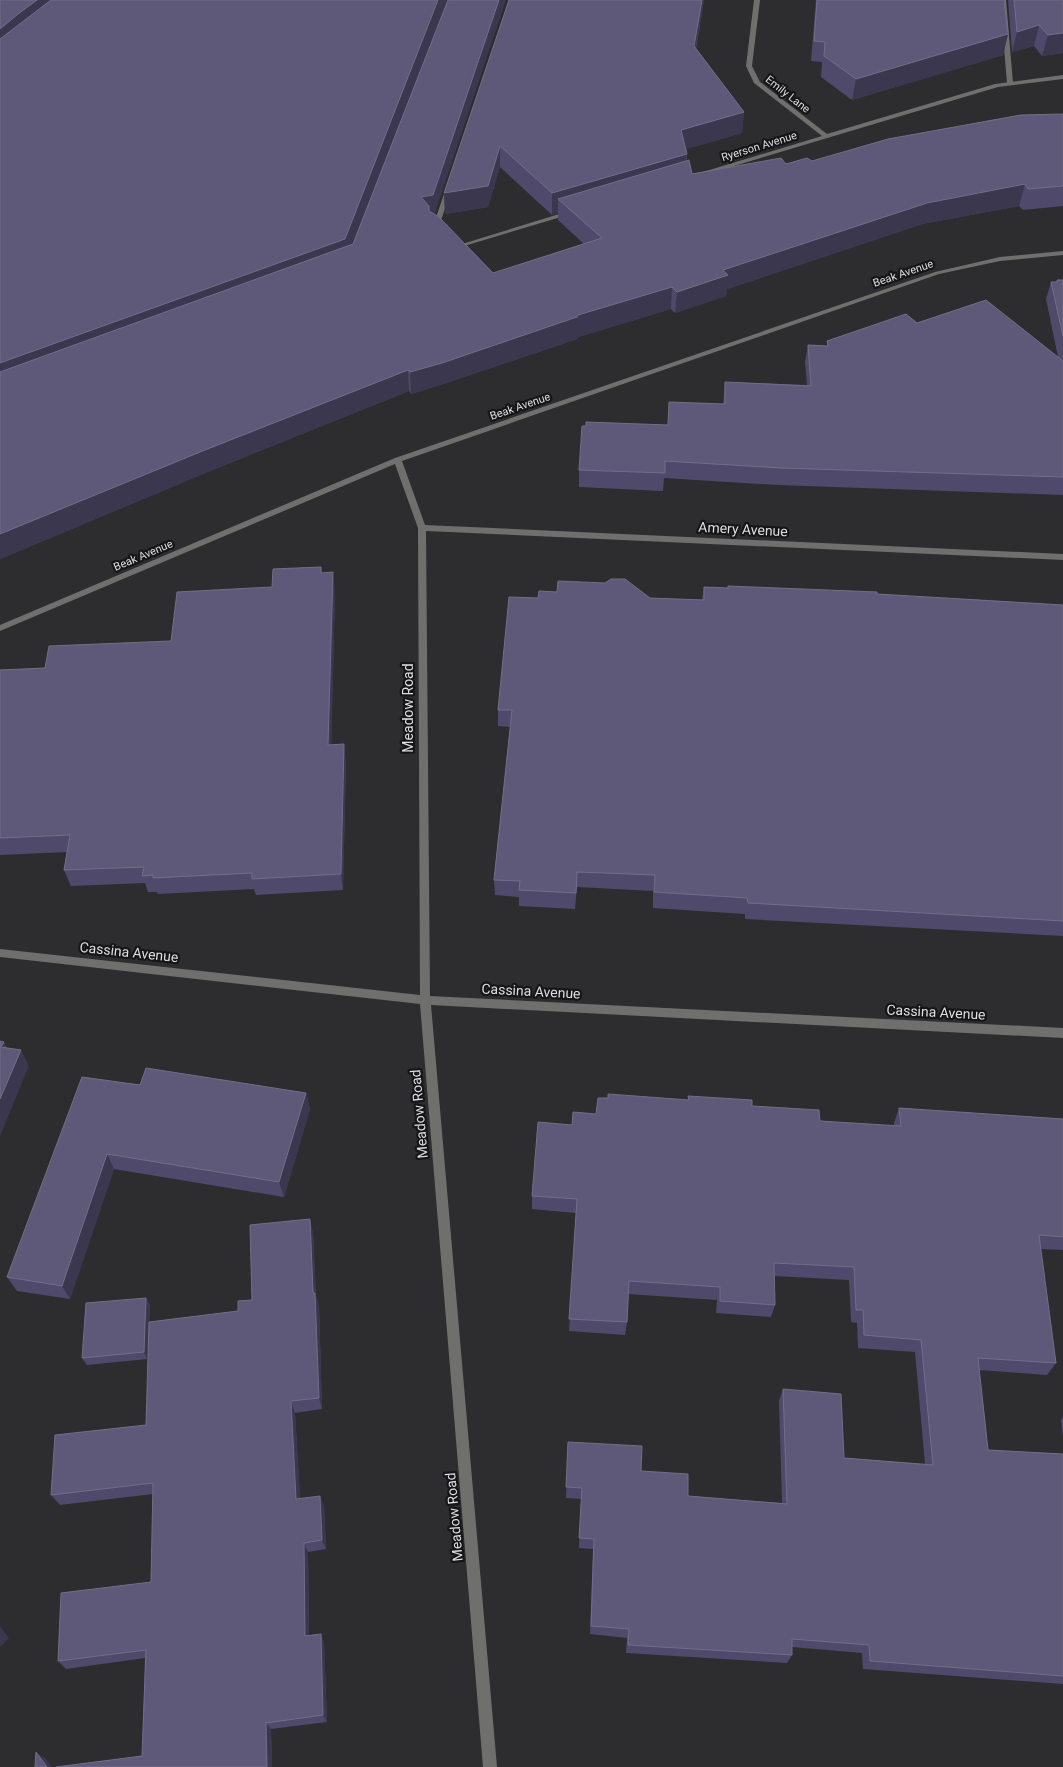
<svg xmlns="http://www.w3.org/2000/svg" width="1063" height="1767" font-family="Roboto,sans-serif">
<rect width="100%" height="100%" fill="#2d2d2f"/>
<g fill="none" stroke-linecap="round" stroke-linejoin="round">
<!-- service -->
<path fill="#6f6f6d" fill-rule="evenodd" d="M 1000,0 L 1006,0 L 1013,83 L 1010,85 L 1007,83 Z
M 449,186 L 452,188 L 438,229 L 433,230 L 432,229 L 446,188 Z"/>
<!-- minor -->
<path fill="#6f6f6d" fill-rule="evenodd" d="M 754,0 L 760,0 L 752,66 L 760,82 L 827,134 L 995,84 L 1063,75 L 1063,79 L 998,87 L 707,174 L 703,174 L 703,172 L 822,136 L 754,83 L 746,66 Z
M 569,211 L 572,213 L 571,214 L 464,246 L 459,245 Z
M 1063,251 L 1063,255 L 1000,261 L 939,274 L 402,461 L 425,525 L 1063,554 L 1063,560 L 426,531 L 430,996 L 1063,1028 L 1063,1038 L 431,1005 L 497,1767 L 483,1767 L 420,1004 L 0,957 L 0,949 L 420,995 L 418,528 L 395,464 L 0,631 L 0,625 L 395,458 L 935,272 L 1000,257 Z"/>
</g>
<!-- wall -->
<path fill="#4f496c" d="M 0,0 L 447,0 L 397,132 L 435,214 L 493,273 L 584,244 L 558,220 L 558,213 L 552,215 L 500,167 L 488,207 L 445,214 L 444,193 L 509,0 L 704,0 L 696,49 L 744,112 L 742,133 L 686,149 L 687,154 L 687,161 L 692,174 L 812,161 L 1063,114 L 1063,206 L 1023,210 L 1019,206 L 922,224 L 727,289 L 726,296 L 675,313 L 671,309 L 578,337 L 577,339 L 443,384 L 411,394 L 409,391 L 210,471 L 0,559 Z
M 816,0 L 1004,0 L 1008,34 L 1003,55 L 852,100 L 821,77 L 822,62 L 811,61 Z
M 1008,0 L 1063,0 L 1063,53 L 1042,56 L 1034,46 L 1012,52 Z
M 1057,280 L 1063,280 L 1063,495 L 778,485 L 664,478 L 663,491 L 579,487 L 579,470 L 586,426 L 668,425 L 669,402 L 723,404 L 725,382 L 807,385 L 805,362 L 808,345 L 827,346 L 827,341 L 917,323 L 1058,357 L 1046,299 L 1051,282 L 1057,282 Z
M 321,567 L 322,573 L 335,590 L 331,745 L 346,761 L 343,890 L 256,895 L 254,889 L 158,894 L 157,892 L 148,892 L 145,883 L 71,886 L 64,870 L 67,852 L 0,855 L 0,670 L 45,668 L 171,641 L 272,587 Z
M 704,587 L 877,594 L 1063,605 L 1063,936 L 745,919 L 745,914 L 653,908 L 653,891 L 577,887 L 575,909 L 519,906 L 519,897 L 495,895 L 494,880 L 510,727 L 498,726 L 498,710 L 538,598 L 650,598 L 702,600 Z
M 140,1085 L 306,1093 L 310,1109 L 284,1197 L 114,1169 L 70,1299 L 17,1291 L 7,1277 Z
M 688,1096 L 752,1106 L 820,1121 L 894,1126 L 894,1123 L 899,1108 L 1063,1119 L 1063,1250 L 1040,1249 L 1056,1363 L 1047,1375 L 979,1370 L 988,1450 L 1063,1454 L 1063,1684 L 863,1669 L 862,1653 L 792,1647 L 792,1655 L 787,1663 L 626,1653 L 627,1638 L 590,1634 L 593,1549 L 579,1548 L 581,1499 L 566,1498 L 568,1442 L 641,1471 L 688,1496 L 782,1503 L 779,1401 L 783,1389 L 844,1458 L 925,1464 L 915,1352 L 858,1348 L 857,1323 L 851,1322 L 849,1280 L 774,1276 L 775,1305 L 771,1317 L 716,1313 L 717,1300 L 628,1294 L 627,1322 L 625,1335 L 569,1331 L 576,1213 L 532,1209 L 532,1196 L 572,1125 L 596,1114 L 608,1098 L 688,1100 Z
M 313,1232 L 316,1297 L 319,1306 L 322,1409 L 295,1413 L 300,1499 L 324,1506 L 326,1549 L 308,1552 L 309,1635 L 324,1642 L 327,1722 L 271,1729 L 272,1767 L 56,1767 L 142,1756 L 145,1658 L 66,1669 L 58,1661 L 151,1582 L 153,1494 L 60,1505 L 51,1495 L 146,1425 L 238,1311 L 252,1300 Z
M 146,1298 L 150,1305 L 147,1359 L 87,1365 L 82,1358 Z
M 1063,1417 L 1063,1437 L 1061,1420 Z"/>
<!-- shaded-wall -->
<path fill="#3b374e" d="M 37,0 L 68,0 L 0,54 L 0,29 L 18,14 Z
M 438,0 L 447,0 L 348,261 L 0,387 L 0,363 Z
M 499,0 L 506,0 L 434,216 L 422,218 L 421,197 Z
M 702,0 L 704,0 L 692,67 L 694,46 Z
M 1039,25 L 1034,46 L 1012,52 L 1017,32 Z
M 1063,33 L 1063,53 L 1042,56 L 1048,35 Z
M 1008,34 L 1003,55 L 852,100 L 856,79 Z
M 744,112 L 742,133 L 680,151 L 681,130 Z
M 500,146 L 500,167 L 488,207 L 445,214 L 444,193 Z
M 687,154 L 685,175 L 558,199 L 558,213 L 552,215 L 552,193 Z
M 1025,184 L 1019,206 L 922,224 L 727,289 L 726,296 L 675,313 L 677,292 L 723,270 L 927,203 Z
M 672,287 L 671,309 L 578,337 L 577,339 L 443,384 L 411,394 L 410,372 L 578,315 Z
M 408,370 L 409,391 L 210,471 L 0,559 L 0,534 L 205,450 Z
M 333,572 L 335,590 L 331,762 L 328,745 Z
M 344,744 L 346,761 L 343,890 L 341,874 Z
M 4,1042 L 12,1058 L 1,1047 Z
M 21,1050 L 29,1066 L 0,1136 L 0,1099 Z
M 306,1093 L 310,1109 L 284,1197 L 279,1182 Z
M 107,1154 L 114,1169 L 70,1299 L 62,1286 Z
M 310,1219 L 313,1232 L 316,1297 L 319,1306 L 322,1409 L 319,1398 Z
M 146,1298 L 150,1305 L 147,1359 L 144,1352 Z
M 291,1401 L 295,1413 L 301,1509 L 296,1499 Z
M 320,1496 L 324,1506 L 326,1549 L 322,1540 Z
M 304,1543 L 308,1552 L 309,1643 L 305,1636 Z
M 0,1626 L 9,1638 L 0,1647 Z
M 321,1634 L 324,1642 L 327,1722 L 323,1715 Z
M 266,1723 L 271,1729 L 272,1767 L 267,1767 Z
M 36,1752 L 45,1758 L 52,1767 L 47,1767 Z"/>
<!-- building -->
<path fill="#5e5978" stroke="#726e89" d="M 0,0 L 37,0 L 18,14 L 0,29 Z
M 51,0 L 438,0 L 345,239 L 0,363 L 0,39 Z
M 448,0 L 499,0 L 433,195 L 421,197 L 429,206 L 429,211 L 439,217 L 493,273 L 602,238 L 558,199 L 689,160 L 692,174 L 781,158 L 786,164 L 807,158 L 812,161 L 888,139 L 1021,115 L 1063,114 L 1063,186 L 1028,189 L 1025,184 L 927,203 L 723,270 L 728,275 L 677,292 L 672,287 L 578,315 L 577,317 L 442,363 L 410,372 L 408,370 L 205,450 L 0,534 L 0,372 L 353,244 Z
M 509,0 L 702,0 L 694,46 L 744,112 L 681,130 L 687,154 L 552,193 L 500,146 L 488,186 L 444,193 Z
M 817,0 L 1004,0 L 1008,34 L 856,79 L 824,56 L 825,42 L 814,41 Z
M 1014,0 L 1063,0 L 1063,33 L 1048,35 L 1039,25 L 1017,32 Z
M 1057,280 L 1063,280 L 1063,336 L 1051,282 L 1057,282 Z
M 986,300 L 1063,361 L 1063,477 L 781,468 L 665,461 L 665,473 L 579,470 L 582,426 L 586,426 L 586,422 L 668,425 L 669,402 L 725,404 L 725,382 L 811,386 L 808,345 L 828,346 L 827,341 L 906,314 L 917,323 Z
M 321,567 L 321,573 L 333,572 L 328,745 L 344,744 L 341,874 L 252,879 L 252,873 L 153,878 L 153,875 L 142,876 L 144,867 L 64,870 L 70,835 L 0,838 L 0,670 L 45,668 L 49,646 L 171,641 L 177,592 L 272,587 L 273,569 Z
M 611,579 L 625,579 L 650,598 L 704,600 L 704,587 L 728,588 L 728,586 L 877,592 L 877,594 L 1063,605 L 1063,921 L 748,903 L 747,898 L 654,892 L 655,875 L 577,872 L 576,893 L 519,890 L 520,881 L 494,880 L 512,710 L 498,710 L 509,597 L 538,598 L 539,591 L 557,592 L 558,581 L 605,583 Z
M 0,1041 L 4,1042 L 1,1047 L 21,1050 L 0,1099 Z
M 146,1068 L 306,1093 L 279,1182 L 107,1154 L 62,1286 L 7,1277 L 82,1077 L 140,1085 Z
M 608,1094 L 689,1100 L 688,1096 L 752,1100 L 752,1106 L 819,1110 L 820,1121 L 901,1126 L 899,1108 L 1063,1119 L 1063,1237 L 1039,1235 L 1056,1363 L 978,1358 L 988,1450 L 1063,1454 L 1063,1676 L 870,1661 L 869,1645 L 792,1639 L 792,1655 L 628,1645 L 629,1629 L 591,1626 L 594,1539 L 579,1538 L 582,1488 L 566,1487 L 568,1442 L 642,1446 L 641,1471 L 688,1474 L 688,1496 L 787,1504 L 783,1389 L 841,1394 L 844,1458 L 933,1465 L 921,1340 L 864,1335 L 863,1310 L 856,1310 L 854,1267 L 774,1263 L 775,1305 L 720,1301 L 720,1287 L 629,1281 L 627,1322 L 569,1319 L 577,1199 L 532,1196 L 538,1122 L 572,1125 L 573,1112 L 596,1114 L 598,1098 L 608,1098 Z
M 310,1219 L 313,1293 L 315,1293 L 319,1398 L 291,1401 L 296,1499 L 320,1496 L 322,1540 L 304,1543 L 305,1636 L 321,1634 L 323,1715 L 266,1723 L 267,1767 L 56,1767 L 142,1756 L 146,1650 L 58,1661 L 61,1593 L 151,1582 L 153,1483 L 51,1495 L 55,1435 L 146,1425 L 149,1322 L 238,1311 L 238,1301 L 252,1300 L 250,1225 Z
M 146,1298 L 144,1352 L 82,1358 L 86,1303 Z
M 36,1752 L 47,1767 L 35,1767 Z"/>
<g text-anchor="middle" stroke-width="4.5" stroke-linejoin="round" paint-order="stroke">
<!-- far-street labels -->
<g font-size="11" fill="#dfdfe1" stroke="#161517">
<text transform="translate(788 94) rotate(38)" y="4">Emily Lane</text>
<text transform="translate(759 146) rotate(-17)" y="4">Ryerson Avenue</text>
<text transform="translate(903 273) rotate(-19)" y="4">Beak Avenue</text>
<text transform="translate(520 406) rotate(-19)" y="4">Beak Avenue</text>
<text transform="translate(143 555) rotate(-23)" y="4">Beak Avenue</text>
</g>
<!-- street labels -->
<g font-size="14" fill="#dfdfe1" stroke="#161517">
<text transform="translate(743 529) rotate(3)" y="5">Amery Avenue</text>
<text transform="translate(408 708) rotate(-90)" y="5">Meadow Road</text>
<text transform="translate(129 952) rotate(6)" y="5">Cassina Avenue</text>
<text transform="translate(531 991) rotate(3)" y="5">Cassina Avenue</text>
<text transform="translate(936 1012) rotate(3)" y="5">Cassina Avenue</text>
<text transform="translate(419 1114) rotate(-95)" y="5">Meadow Road</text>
<text transform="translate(454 1517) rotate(-95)" y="5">Meadow Road</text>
</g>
</g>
</svg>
